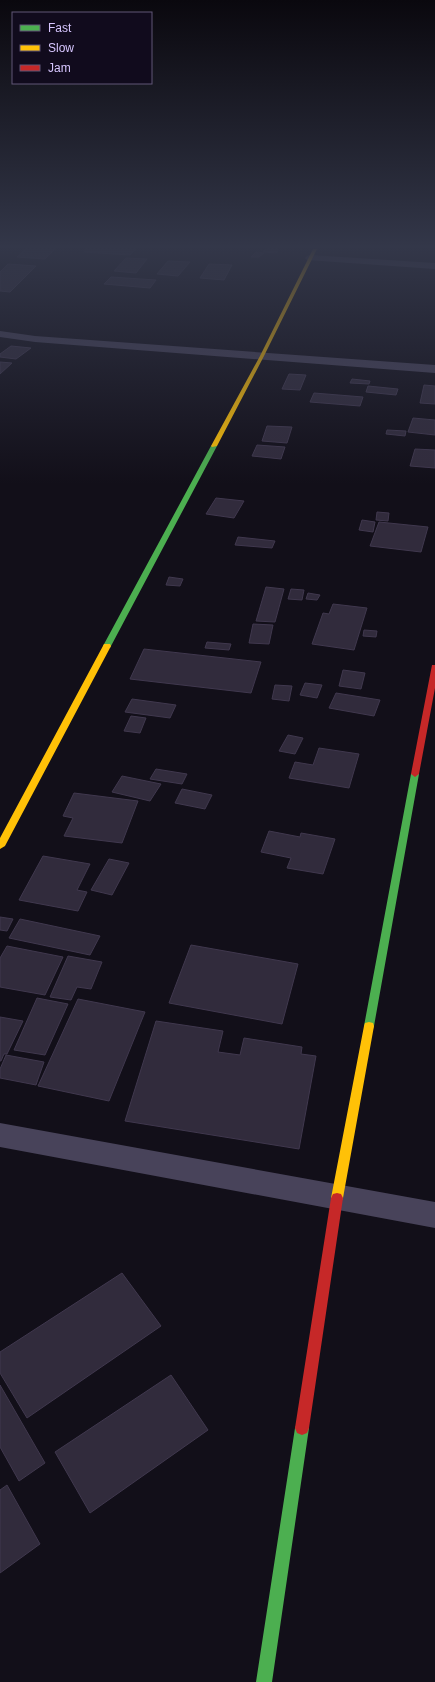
<svg xmlns="http://www.w3.org/2000/svg" width="435" height="1682" font-family="Arial,sans-serif">
<rect width="100%" height="100%" fill="#120f19"/>
<!-- building -->
<path fill="#312b3c" stroke="#40384e" d="M 26,249 L 55,249 L 45,259 L 17,257 Z
M 86,249 L 136,249 L 130,255 L 84,252 Z
M 266,249 L 279,249 L 276,253 L 263,252 Z
M 256,252 L 264,253 L 259,257 L 251,257 Z
M 126,258 L 147,259 L 136,273 L 114,271 Z
M 168,261 L 190,262 L 178,276 L 157,274 Z
M 8,264 L 36,266 L 10,292 L 0,291 L 0,272 Z
M 209,264 L 232,265 L 224,280 L 200,278 Z
M 111,277 L 156,280 L 150,288 L 104,284 Z
M 11,346 L 31,348 L 16,359 L 0,357 L 0,354 Z
M 0,362 L 12,363 L 0,374 Z
M 289,374 L 306,375 L 300,390 L 282,389 Z
M 352,379 L 370,381 L 369,384 L 350,383 Z
M 424,385 L 435,386 L 435,404 L 420,403 Z
M 368,386 L 398,389 L 396,395 L 366,392 Z
M 314,393 L 363,397 L 360,406 L 310,402 Z
M 413,418 L 435,420 L 435,435 L 408,432 Z
M 267,426 L 292,427 L 287,443 L 262,441 Z
M 387,430 L 406,431 L 405,436 L 386,434 Z
M 257,445 L 285,447 L 281,459 L 252,456 Z
M 415,449 L 435,450 L 435,468 L 410,466 Z
M 216,498 L 244,501 L 234,518 L 206,514 Z
M 377,512 L 389,513 L 388,521 L 376,520 Z
M 362,520 L 375,522 L 373,532 L 359,530 Z
M 379,522 L 428,527 L 421,552 L 370,546 Z
M 238,537 L 275,541 L 272,548 L 235,545 Z
M 169,577 L 183,579 L 180,586 L 166,585 Z
M 266,587 L 284,589 L 275,622 L 256,621 Z
M 291,589 L 304,590 L 302,600 L 288,599 Z
M 308,593 L 320,595 L 317,600 L 306,599 Z
M 333,604 L 367,608 L 354,650 L 312,644 L 323,613 L 329,614 Z
M 253,624 L 273,625 L 269,644 L 249,643 Z
M 364,630 L 377,631 L 376,637 L 363,636 Z
M 207,642 L 231,644 L 229,650 L 205,648 Z
M 144,649 L 261,662 L 251,693 L 130,679 Z
M 343,670 L 365,673 L 361,689 L 339,686 Z
M 305,683 L 322,685 L 317,698 L 300,695 Z
M 275,685 L 292,686 L 289,701 L 272,699 Z
M 336,693 L 380,700 L 374,716 L 329,708 Z
M 132,699 L 176,705 L 170,718 L 125,712 Z
M 131,716 L 146,718 L 140,733 L 124,731 Z
M 288,735 L 303,738 L 295,754 L 279,751 Z
M 319,748 L 359,754 L 349,788 L 289,778 L 295,762 L 313,765 Z
M 156,769 L 187,774 L 182,784 L 150,779 Z
M 122,776 L 161,784 L 150,801 L 112,792 Z
M 182,789 L 212,795 L 205,809 L 175,803 Z
M 74,793 L 138,801 L 122,843 L 64,836 L 73,818 L 63,816 Z
M 269,831 L 300,837 L 301,833 L 335,839 L 323,874 L 287,868 L 291,858 L 261,852 Z
M 43,856 L 90,864 L 77,890 L 87,892 L 78,911 L 19,900 Z
M 109,859 L 129,863 L 112,895 L 91,890 Z
M 0,917 L 13,919 L 7,931 L 0,930 Z
M 20,919 L 100,936 L 90,955 L 9,938 Z
M 191,945 L 298,964 L 282,1024 L 169,1003 Z
M 7,946 L 63,957 L 45,995 L 0,987 L 0,958 Z
M 68,956 L 102,962 L 91,989 L 77,987 L 71,1000 L 50,997 Z
M 37,998 L 68,1004 L 45,1055 L 14,1050 Z
M 78,999 L 145,1012 L 109,1101 L 38,1086 Z
M 0,1017 L 23,1021 L 7,1054 L 4,1054 L 1,1061 L 0,1061 Z
M 156,1021 L 223,1031 L 218,1052 L 240,1055 L 244,1038 L 302,1047 L 301,1054 L 316,1056 L 299,1149 L 125,1121 Z
M 6,1055 L 44,1062 L 36,1085 L 0,1078 L 0,1069 Z
M 122,1273 L 161,1326 L 27,1418 L 0,1373 L 0,1352 Z
M 171,1375 L 208,1430 L 90,1513 L 55,1452 Z
M 0,1385 L 45,1463 L 19,1481 L 0,1447 Z
M 7,1485 L 40,1544 L 0,1573 L 0,1490 Z"/>
<g fill="none" stroke-linecap="round" stroke-linejoin="round">
<!-- street -->
<path fill="#48435a" fill-rule="evenodd" d="M 310,255 L 435,263 L 435,269 L 307,260 L 305,258 L 307,256 Z
M 0,331 L 35,336 L 435,365 L 435,373 L 35,342 L 0,337 Z
M 0,1123 L 435,1202 L 435,1228 L 0,1147 Z"/>
<!-- fast -->
<path fill="#4caf50" fill-rule="evenodd" d="M 214,444 L 217,446 L 111,646 L 110,648 L 104,648 L 103,646 L 211,446 Z
M 415,771 L 419,774 L 374,1026 L 373,1029 L 369,1030 L 365,1029 L 364,1026 L 411,774 Z
M 302,1421 L 307,1423 L 309,1428 L 272,1682 L 256,1682 L 295,1428 L 297,1423 Z"/>
<!-- slow -->
<path fill="#ffc107" fill-rule="evenodd" d="M 313,249 L 317,249 L 264,356 L 217,446 L 212,447 L 211,446 L 260,356 Z
M 104,644 L 110,644 L 111,646 L 5,846 L 0,849 L 0,838 Z
M 369,1022 L 373,1023 L 374,1026 L 343,1198 L 341,1202 L 337,1203 L 333,1202 L 331,1198 L 364,1026 L 365,1023 Z"/>
<!-- jam -->
<path fill="#c62828" fill-rule="evenodd" d="M 432,665 L 435,665 L 435,688 L 419,774 L 415,777 L 411,774 Z
M 337,1193 L 341,1194 L 343,1198 L 309,1428 L 307,1433 L 302,1435 L 297,1433 L 295,1428 L 331,1198 L 333,1194 Z"/>
</g>
<!-- sky -->
<linearGradient id="sky" x2="0" y2="1"><stop stop-color="#0a080e"/><stop offset="0.51" stop-color="#333749"/><stop offset="1" stop-color="#333749" stop-opacity="0"/></linearGradient>
<rect width="435" height="484" fill="url(#sky)"/>
<!-- legend -->
<rect x="12" y="12" width="140" height="72" fill="#110b1d" stroke="#605677"/>
<rect x="20" y="25" width="20" height="6" fill="#4caf50" stroke="#605677"/>
<text x="48" y="32" font-size="12" fill="#d7c6ff">Fast</text>
<rect x="20" y="45" width="20" height="6" fill="#ffc107" stroke="#605677"/>
<text x="48" y="52" font-size="12" fill="#d7c6ff">Slow</text>
<rect x="20" y="65" width="20" height="6" fill="#c62828" stroke="#605677"/>
<text x="48" y="72" font-size="12" fill="#d7c6ff">Jam</text>
</svg>
